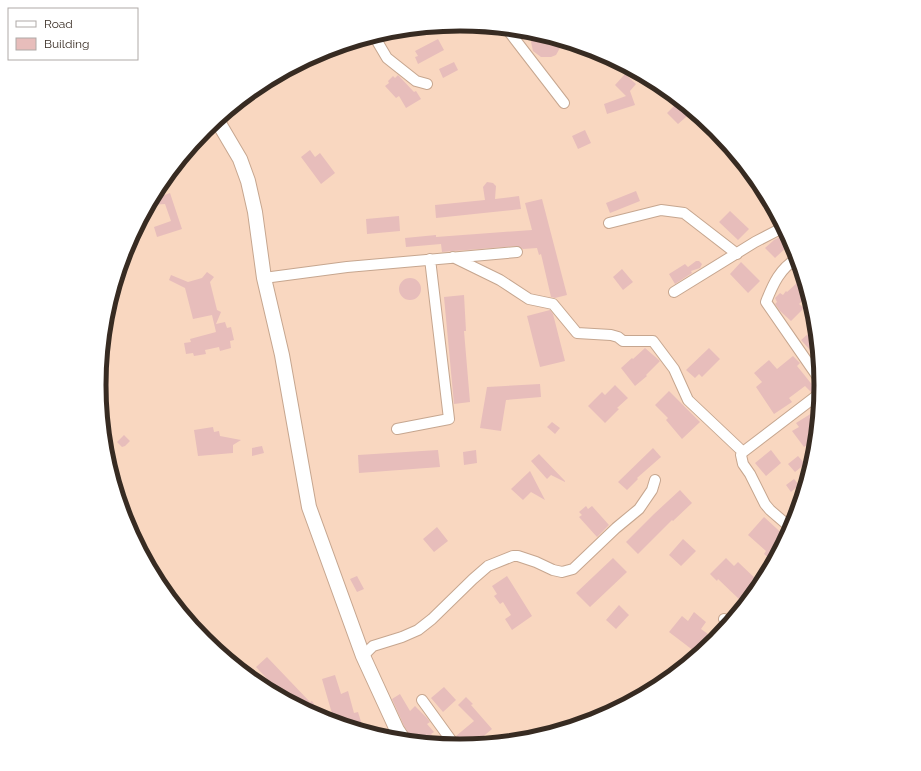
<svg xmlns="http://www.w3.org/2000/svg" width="921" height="771" font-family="Raleway,sans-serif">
<rect width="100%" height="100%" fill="#f9d7c0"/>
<!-- building -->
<path fill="#e7bdbb" d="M 533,32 L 562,40 L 561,46 L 556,55 L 551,57 L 541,57 L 533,51 L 531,42 Z
M 438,39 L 444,50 L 418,64 L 415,57 L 418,56 L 415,51 Z
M 454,62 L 458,70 L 443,78 L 439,69 Z
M 625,74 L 636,84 L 630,91 L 635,105 L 607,114 L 604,104 L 626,96 L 615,85 Z
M 398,75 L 414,92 L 416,91 L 421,99 L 406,108 L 399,96 L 396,98 L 385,86 L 389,83 L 388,81 L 393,76 L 395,78 Z
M 680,100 L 693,111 L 678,124 L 667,113 Z
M 585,130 L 591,143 L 578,149 L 572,136 Z
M 310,150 L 315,157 L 320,153 L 335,173 L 321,184 L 301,157 Z
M 487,182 L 493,183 L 496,186 L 495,199 L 519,196 L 521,209 L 436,218 L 435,205 L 485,200 L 483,187 Z
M 636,191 L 640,201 L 610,213 L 606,203 Z
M 170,193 L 182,229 L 157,237 L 154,227 L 171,221 L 165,204 L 149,205 L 152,200 Z
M 542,199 L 567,295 L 555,298 L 551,297 L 541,254 L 539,255 L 537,248 L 523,249 L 516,246 L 442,252 L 441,244 L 406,247 L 405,238 L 436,235 L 436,237 L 532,230 L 525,203 Z
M 730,211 L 749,229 L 738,240 L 719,222 Z
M 399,216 L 400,231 L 367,234 L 366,219 Z
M 787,233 L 792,242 L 775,258 L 765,248 L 774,240 Z
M 696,261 L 699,261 L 702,264 L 700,268 L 691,271 L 692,273 L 675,284 L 669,274 L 685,264 L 688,267 Z
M 741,262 L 760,281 L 748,293 L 730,274 Z
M 622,269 L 633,282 L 623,290 L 613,277 Z
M 207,272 L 214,277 L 210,282 L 217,310 L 221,312 L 216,324 L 225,322 L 227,328 L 231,327 L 234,340 L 230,341 L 231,348 L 220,351 L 219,347 L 205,350 L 206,354 L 194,356 L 193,353 L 186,354 L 184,343 L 191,342 L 190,339 L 216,332 L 212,315 L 193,319 L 185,288 L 169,280 L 171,275 L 188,282 L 202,278 Z
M 802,273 L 809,294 L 807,292 L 806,293 L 808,296 L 799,304 L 804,308 L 791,321 L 780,311 L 775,304 L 777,302 L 775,298 L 780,293 L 783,295 L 786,291 L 787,292 L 798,282 L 796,280 Z
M399 289a11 11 0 1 1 22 0a11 11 0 1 1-22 0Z
M 464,295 L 466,331 L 464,331 L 470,402 L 454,404 L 444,297 Z
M 550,310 L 553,314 L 565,361 L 540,367 L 527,316 Z
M 816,327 L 818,344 L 819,360 L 801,340 Z
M 645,348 L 660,361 L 646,375 L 647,376 L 635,386 L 621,368 L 632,358 L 633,359 Z
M 709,348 L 720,359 L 702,377 L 699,374 L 695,378 L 686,370 Z
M 793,356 L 800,363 L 797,366 L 814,387 L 811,392 L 805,386 L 789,398 L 792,402 L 774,414 L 756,387 L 762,382 L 754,373 L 769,360 L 777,369 Z
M 540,384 L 541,397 L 506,400 L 501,431 L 480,428 L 487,387 Z
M 615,385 L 628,398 L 617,408 L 619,409 L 605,423 L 588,406 L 602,392 L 605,395 Z
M 669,391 L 700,422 L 682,439 L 666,420 L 668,418 L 655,405 Z
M 820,408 L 817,438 L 804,447 L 792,431 L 799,427 L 796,423 Z
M 552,422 L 560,428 L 555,434 L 547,427 Z
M 213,427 L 214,432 L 219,431 L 220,436 L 241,440 L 233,445 L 233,453 L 198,456 L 194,430 Z
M 124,435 L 130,441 L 125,446 L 122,447 L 117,442 Z
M 262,446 L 264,453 L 252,456 L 252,448 Z
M 653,448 L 661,457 L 637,478 L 638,479 L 627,490 L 618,482 Z
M 438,450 L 440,467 L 359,473 L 358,455 Z
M 476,450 L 477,463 L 464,465 L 463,452 Z
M 771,450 L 781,463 L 766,476 L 755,463 Z
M 539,454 L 565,481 L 565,482 L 551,475 L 547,479 L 531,461 Z
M 798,456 L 805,464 L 795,472 L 788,464 Z
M 530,471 L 545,500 L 531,492 L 523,500 L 511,489 Z
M 794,479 L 799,485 L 791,492 L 786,485 Z
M 680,490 L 692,503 L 673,521 L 672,520 L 638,554 L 626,542 L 654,514 Z
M 586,506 L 588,509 L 592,506 L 609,525 L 597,537 L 579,517 L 582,515 L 579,512 Z
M 764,517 L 787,538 L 774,562 L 764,554 L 766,551 L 748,535 Z
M 437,527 L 448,541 L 434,552 L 423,539 Z
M 683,539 L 696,551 L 681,566 L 669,555 Z
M 613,558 L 627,572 L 590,607 L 576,593 Z
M 726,558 L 734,566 L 738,562 L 759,582 L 741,601 L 718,579 L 717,581 L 710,574 Z
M 357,576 L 364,589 L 357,592 L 350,579 Z
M 507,576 L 532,616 L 512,630 L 505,619 L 511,615 L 503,602 L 500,604 L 494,596 L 497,594 L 492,586 Z
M 619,605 L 629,615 L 616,629 L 606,620 Z
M 694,612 L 706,622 L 701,629 L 708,634 L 694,651 L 669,632 L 682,616 L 688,621 Z
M 267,657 L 310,702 L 312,701 L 324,720 L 288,701 L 256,667 Z
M 335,675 L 341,694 L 348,691 L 354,713 L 358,712 L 363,728 L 356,730 L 335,724 L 322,679 Z
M 444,687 L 456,700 L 443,712 L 431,698 Z
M 400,694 L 410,711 L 415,706 L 427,718 L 430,722 L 427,724 L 434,732 L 431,734 L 439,745 L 413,742 L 412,738 L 404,726 L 392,699 Z
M 466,697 L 473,704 L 471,705 L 492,729 L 472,746 L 463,747 L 456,736 L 474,721 L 458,705 Z"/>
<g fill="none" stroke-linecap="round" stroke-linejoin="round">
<!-- street casing -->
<g stroke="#c6a68f" stroke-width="12">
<path id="street" d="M 507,29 L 564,103
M 374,36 L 387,58 L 416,81 L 427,84
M 609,223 L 661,210 L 684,213 L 737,254
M 453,257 L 500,280 L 529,299 L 553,304 L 577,333 L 611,335 L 618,337 L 623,341 L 653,341 L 674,369 L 688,400 L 743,452
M 798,258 C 780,268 773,284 766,302 L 822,383
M 264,278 L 347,267 L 517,252
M 674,292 L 755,242 L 784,227
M 397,429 L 449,419 L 430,259
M 792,529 L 770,510 L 765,504 L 750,474 L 743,464 L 741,455 L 743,452 L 815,397 L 822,388
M 724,619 L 731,623
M 363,656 L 373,646 L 402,637 L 418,630 L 432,619 L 473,579 L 488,566 L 513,556 L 518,556 L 536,562 L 553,570 L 562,572 L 573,569 L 616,528 L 639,509 L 652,490 L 655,480
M 422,700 L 456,747"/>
</g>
<!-- secondary casing -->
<g stroke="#c6a68f" stroke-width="16">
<path id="secondary" d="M 217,120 L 240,159 L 248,181 L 255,212 L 264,278 L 282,355 L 309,507 L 363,656 L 397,730 L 405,742"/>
</g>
<!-- street -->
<use href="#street" stroke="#fff" stroke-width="10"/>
<!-- secondary -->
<use href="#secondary" stroke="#fff" stroke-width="14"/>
</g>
<!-- crop -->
<path d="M0 0H921V771H0ZM106 385a354 354 0 1 1 708 0a354 354 0 1 1-708 0Z" fill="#fff" fill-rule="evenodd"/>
<path fill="none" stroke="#372b22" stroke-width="5" d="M106 385a354 354 0 1 1 708 0a354 354 0 1 1-708 0Z"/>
<!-- legend -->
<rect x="8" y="8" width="130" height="52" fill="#ffffff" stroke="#afaaa7"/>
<rect x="16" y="21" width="20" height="6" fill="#ffffff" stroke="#afaaa7"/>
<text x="44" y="28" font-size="12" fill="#372b22">Road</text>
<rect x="16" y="38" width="20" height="12" fill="#e7bdbb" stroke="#afaaa7"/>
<text x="44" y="48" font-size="12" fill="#372b22">Building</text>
</svg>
